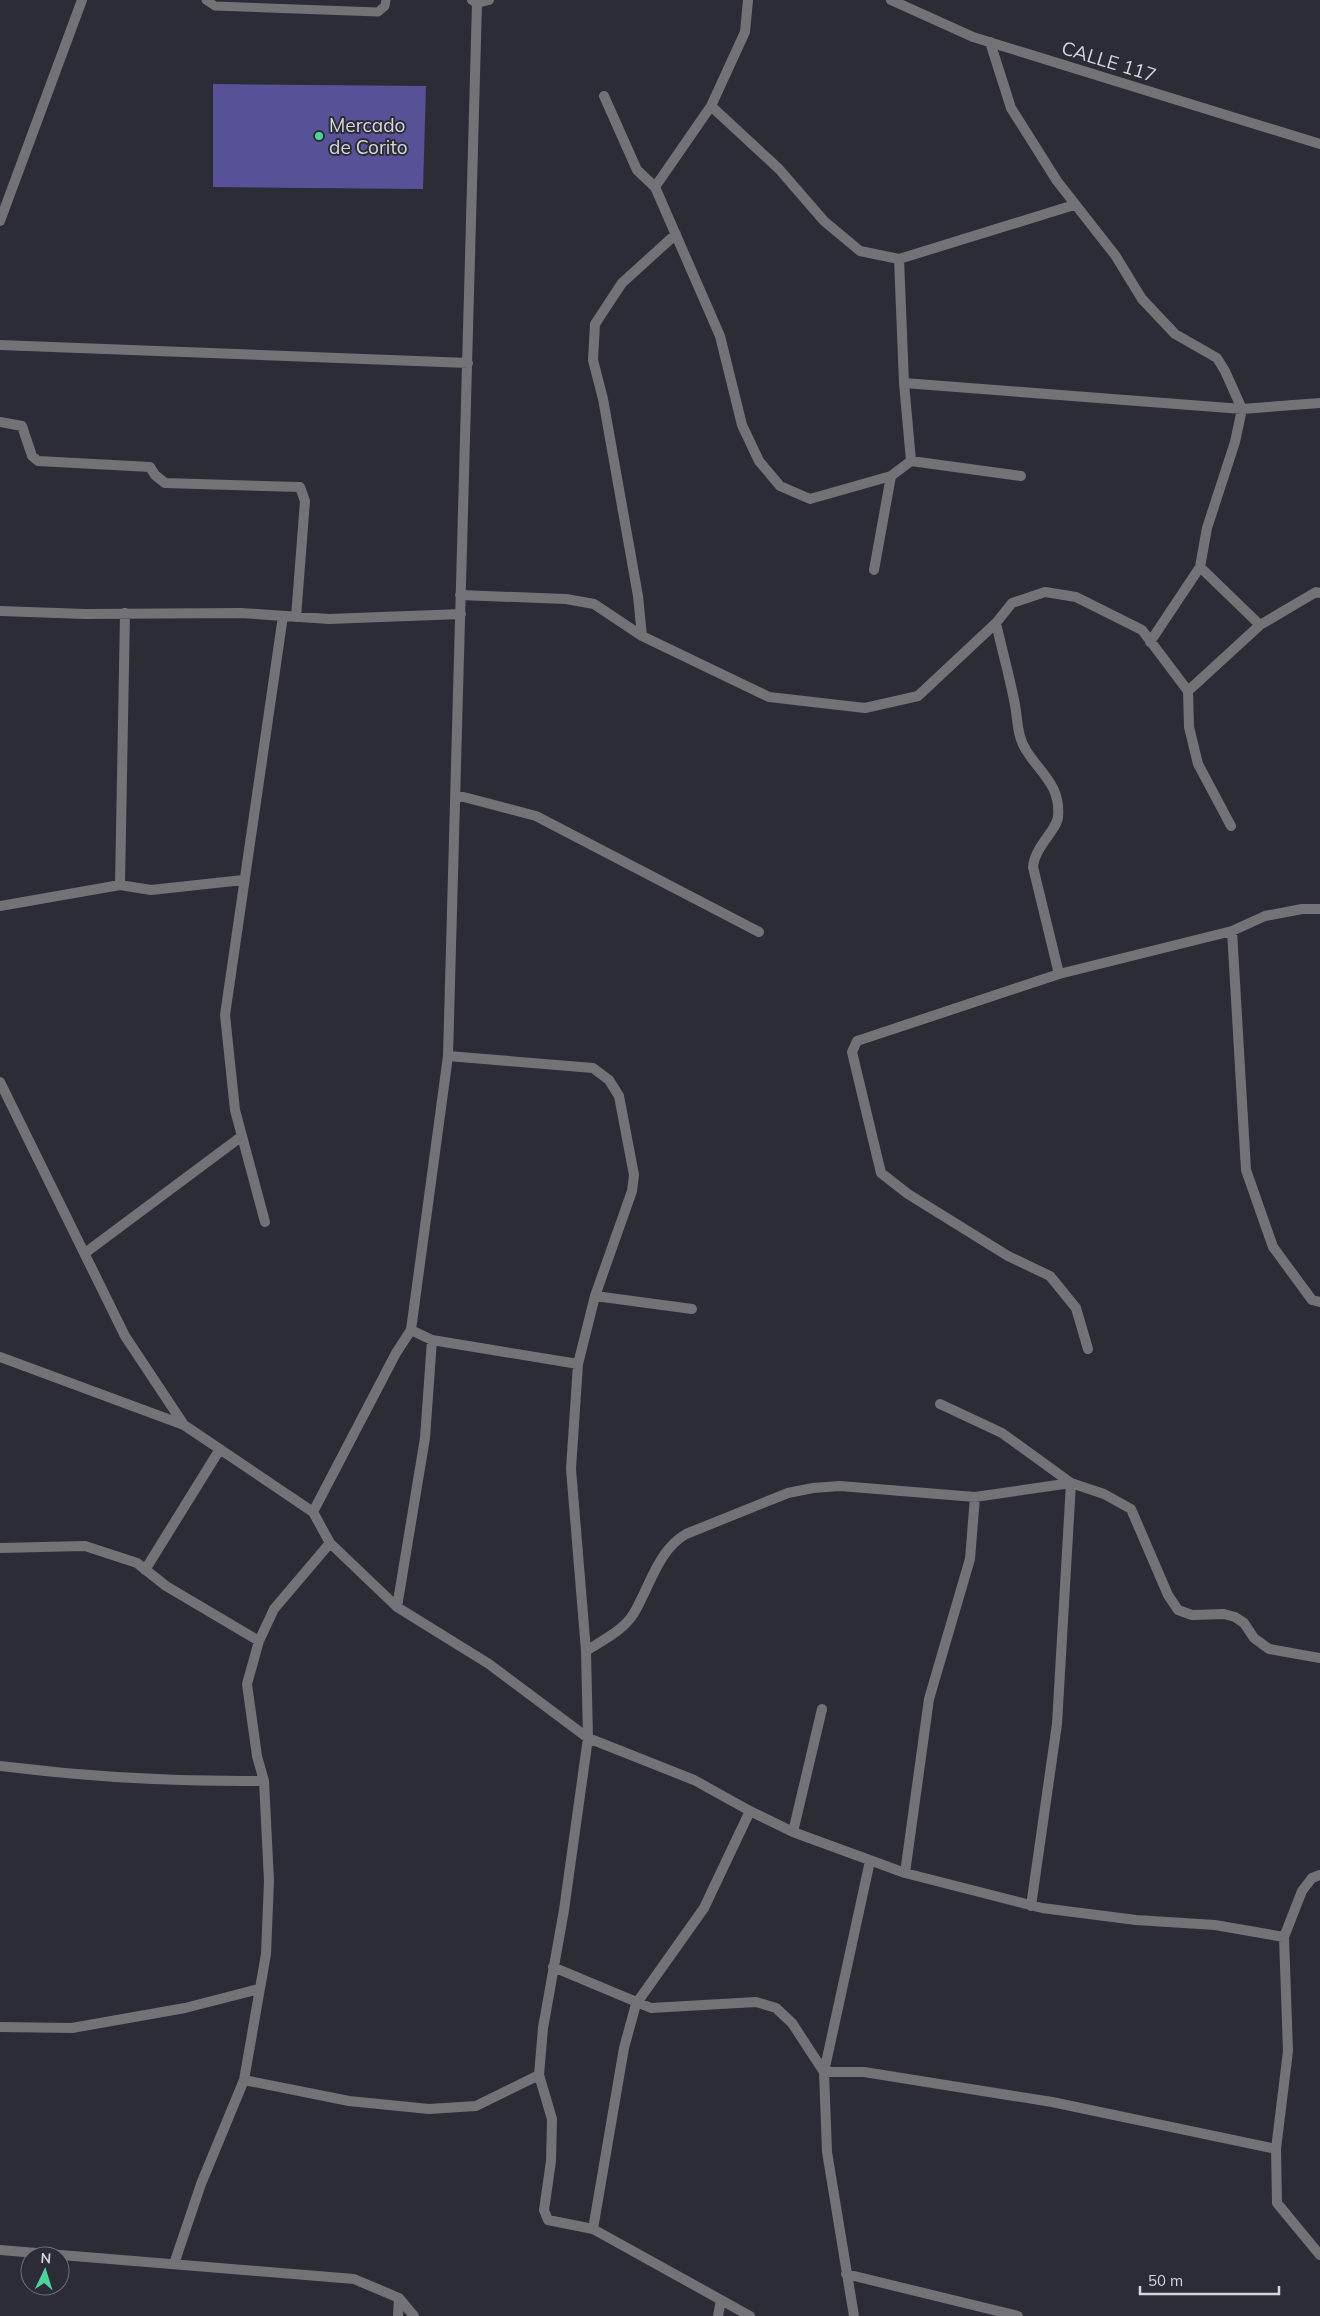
<svg xmlns="http://www.w3.org/2000/svg" width="1320" height="2316" font-family="Mulish,sans-serif">
<rect width="100%" height="100%" fill="#2c2c37"/>
<!-- building -->
<path fill="#575198" d="M 213,84 L 426,86 L 423,189 L 213,187 Z"/>
<g fill="none" stroke-linecap="round" stroke-linejoin="round">
<!-- service -->
<path stroke="#727277" stroke-width="9" d="M 206,0 L 215,6 L 378,12 L 385,6 L 386,0"/>
<!-- minor -->
<path stroke="#727277" stroke-width="10" d="M 990,42 L 1011,108 L 1057,181 L 1115,255 L 1142,299 L 1175,334 L 1217,358 L 1225,371 L 1242,409 L 1235,442 L 1207,528 L 1200,567 L 1150,642
M 604,96 L 637,170 L 655,187 L 720,336 L 742,425 L 759,461 L 780,486 L 810,499 L 891,476 L 911,461 L 904,383 L 899,259
M 711,106 L 779,169 L 824,221 L 860,251 L 899,259 L 1074,205
M 655,187 L 711,106 L 745,32 L 748,0
M 0,221 L 82,0
M 0,345 L 468,363
M 904,383 L 1242,409 L 1320,403
M 0,422 L 22,426 L 32,456 L 38,461 L 150,467 L 155,475 L 165,483 L 300,487 L 305,501 L 296,617
M 911,461 L 1021,476
M 1200,567 L 1260,625
M 874,570 L 891,476
M 460,595 L 566,599 L 594,604 L 642,636 L 769,697 L 865,708 L 918,696 L 996,623 L 1012,603 L 1045,592 L 1076,597 L 1142,630 L 1188,691
M 0,611 L 85,614 L 241,613 L 329,619 L 461,614
M 996,623 C 1002,650 1010,678 1015,705 C 1018,721 1017,736 1026,750 C 1040,773 1061,785 1058,817 C 1057,830 1035,846 1033,867 L 1059,974
M 642,636 L 638,596 L 603,399 L 593,360 L 595,324 L 622,283 L 676,234
M 456,795 L 536,816 L 759,932
M 1231,826 L 1198,764 L 1189,727 L 1188,691 L 1260,625 L 1316,592 L 1320,593
M 120,885 L 125,613
M 0,906 L 120,885 L 151,890 L 243,880
M 1232,931 L 1246,1170 L 1273,1247 L 1312,1300 L 1320,1302
M 0,1082 L 125,1336 L 184,1425
M 265,1222 L 235,1110 L 225,1015 L 283,616
M 85,1253 L 242,1136
M 595,1296 L 692,1309
M 411,1330 L 432,1340 L 578,1364
M 1088,1349 L 1076,1308 L 1050,1276 L 1008,1256 L 908,1194 L 881,1173 L 852,1052 L 857,1041 L 1059,974 L 1232,931 L 1265,916 L 1302,909 L 1320,909
M 0,1357 L 184,1425 L 313,1512 L 330,1543 L 397,1607 L 489,1664 L 588,1738 L 694,1780 L 750,1811 L 793,1832 L 905,1873 L 1042,1908 L 1136,1920 L 1215,1925 L 1284,1937
M 940,1404 L 1002,1433 L 1071,1483 L 1104,1494 L 1131,1509 L 1168,1595 L 1178,1610 L 1192,1615 L 1224,1614 L 1235,1617 L 1244,1623 L 1254,1638 L 1269,1649 L 1320,1658
M 313,1512 L 396,1353 L 411,1330 L 448,1056 L 477,3
M 0,1548 L 85,1546 L 137,1563 L 166,1586 L 259,1641
M 145,1570 L 220,1449
M 397,1607 L 425,1438 L 432,1340
M 586,1651 C 603,1640 624,1630 634,1613 C 650,1586 658,1550 686,1534 L 788,1493 L 813,1488 L 840,1486 L 975,1497 L 1071,1483 L 1057,1724 L 1031,1906
M 0,1766 C 88,1777 175,1782 264,1781
M 793,1832 L 822,1709
M 870,1861 L 824,2072 L 864,2072 L 1052,2102 L 1276,2149
M 905,1873 L 929,1699 L 970,1559 L 975,1497
M 1320,1875 L 1312,1878 L 1302,1891 L 1284,1937 L 1288,2051 L 1276,2149 L 1277,2203 L 1320,2255
M 553,1967 L 651,2008 L 756,2002 L 776,2008 L 792,2023 L 824,2072 L 827,2152 L 854,2316
M 0,2027 L 72,2028 L 185,2008 L 259,1989
M 539,2075 L 552,2119 L 551,2161 L 544,2210 L 548,2220 L 593,2229 L 750,2316
M 244,2080 L 349,2101 L 429,2109 L 476,2106 L 539,2075 L 543,2028 L 564,1910 L 588,1738 L 586,1651 L 571,1469 L 578,1364 L 595,1296 L 632,1191 L 634,1175 L 619,1096 L 609,1080 L 593,1068 L 448,1056
M 593,2229 L 624,2048 L 636,2004 L 704,1908 L 750,1811
M 0,2250 L 354,2279 L 399,2298 L 414,2316
M 174,2264 L 201,2184 L 244,2080 L 266,1954 L 269,1881 L 264,1781 L 257,1756 L 247,1684 L 259,1641 L 274,1609 L 330,1543
M 846,2274 L 1018,2316
M 398,2316 L 399,2298
M 718,2316 L 721,2300"/>
<!-- tertiary -->
<path stroke="#727277" stroke-width="10" d="M 472,0 L 477,3 L 489,0
M 891,0 L 973,37 L 1320,144"/>
</g>
<!-- markers -->
<circle fill="#4ad49c" stroke="#2c2c37" stroke-width="2" cx="319" cy="136" r="5"/>
<g text-anchor="middle" stroke-width="4" stroke-linejoin="round" paint-order="stroke">
<!-- street labels -->
<g font-size="19" fill="#d6d6dd" stroke="#2c2c37">
<text transform="translate(1109 61) rotate(17)" y="7">CALLE 117</text>
</g>
<!-- poi labels -->
<g font-size="19" fill="#d6d6dd" stroke="#2c2c37" text-anchor="start">
<text x="329" y="132">Mercado<tspan x="329" dy="22">de Corito</tspan></text>
</g>
</g>
<!-- north arrow -->
<g transform="translate(45 2271) rotate(4)"><circle r="24" fill="#2c2c37" stroke="#707079"/>
<path d="M0-4L9 19L0 12L-9 19Z" fill="#4ad49c"/>
<text y="-8" font-size="14" font-weight="bold" text-anchor="middle" fill="#d6d6dd">N</text>
</g>
<!-- scale -->
<path d="M1140 2286v8h139v-8" fill="none" stroke="#d6d6dd" stroke-width="2.5"/>
<text x="1148" y="2286" font-size="15" fill="#d6d6dd" stroke="#2c2c37" stroke-width="4" paint-order="stroke">50 m</text>
</svg>
